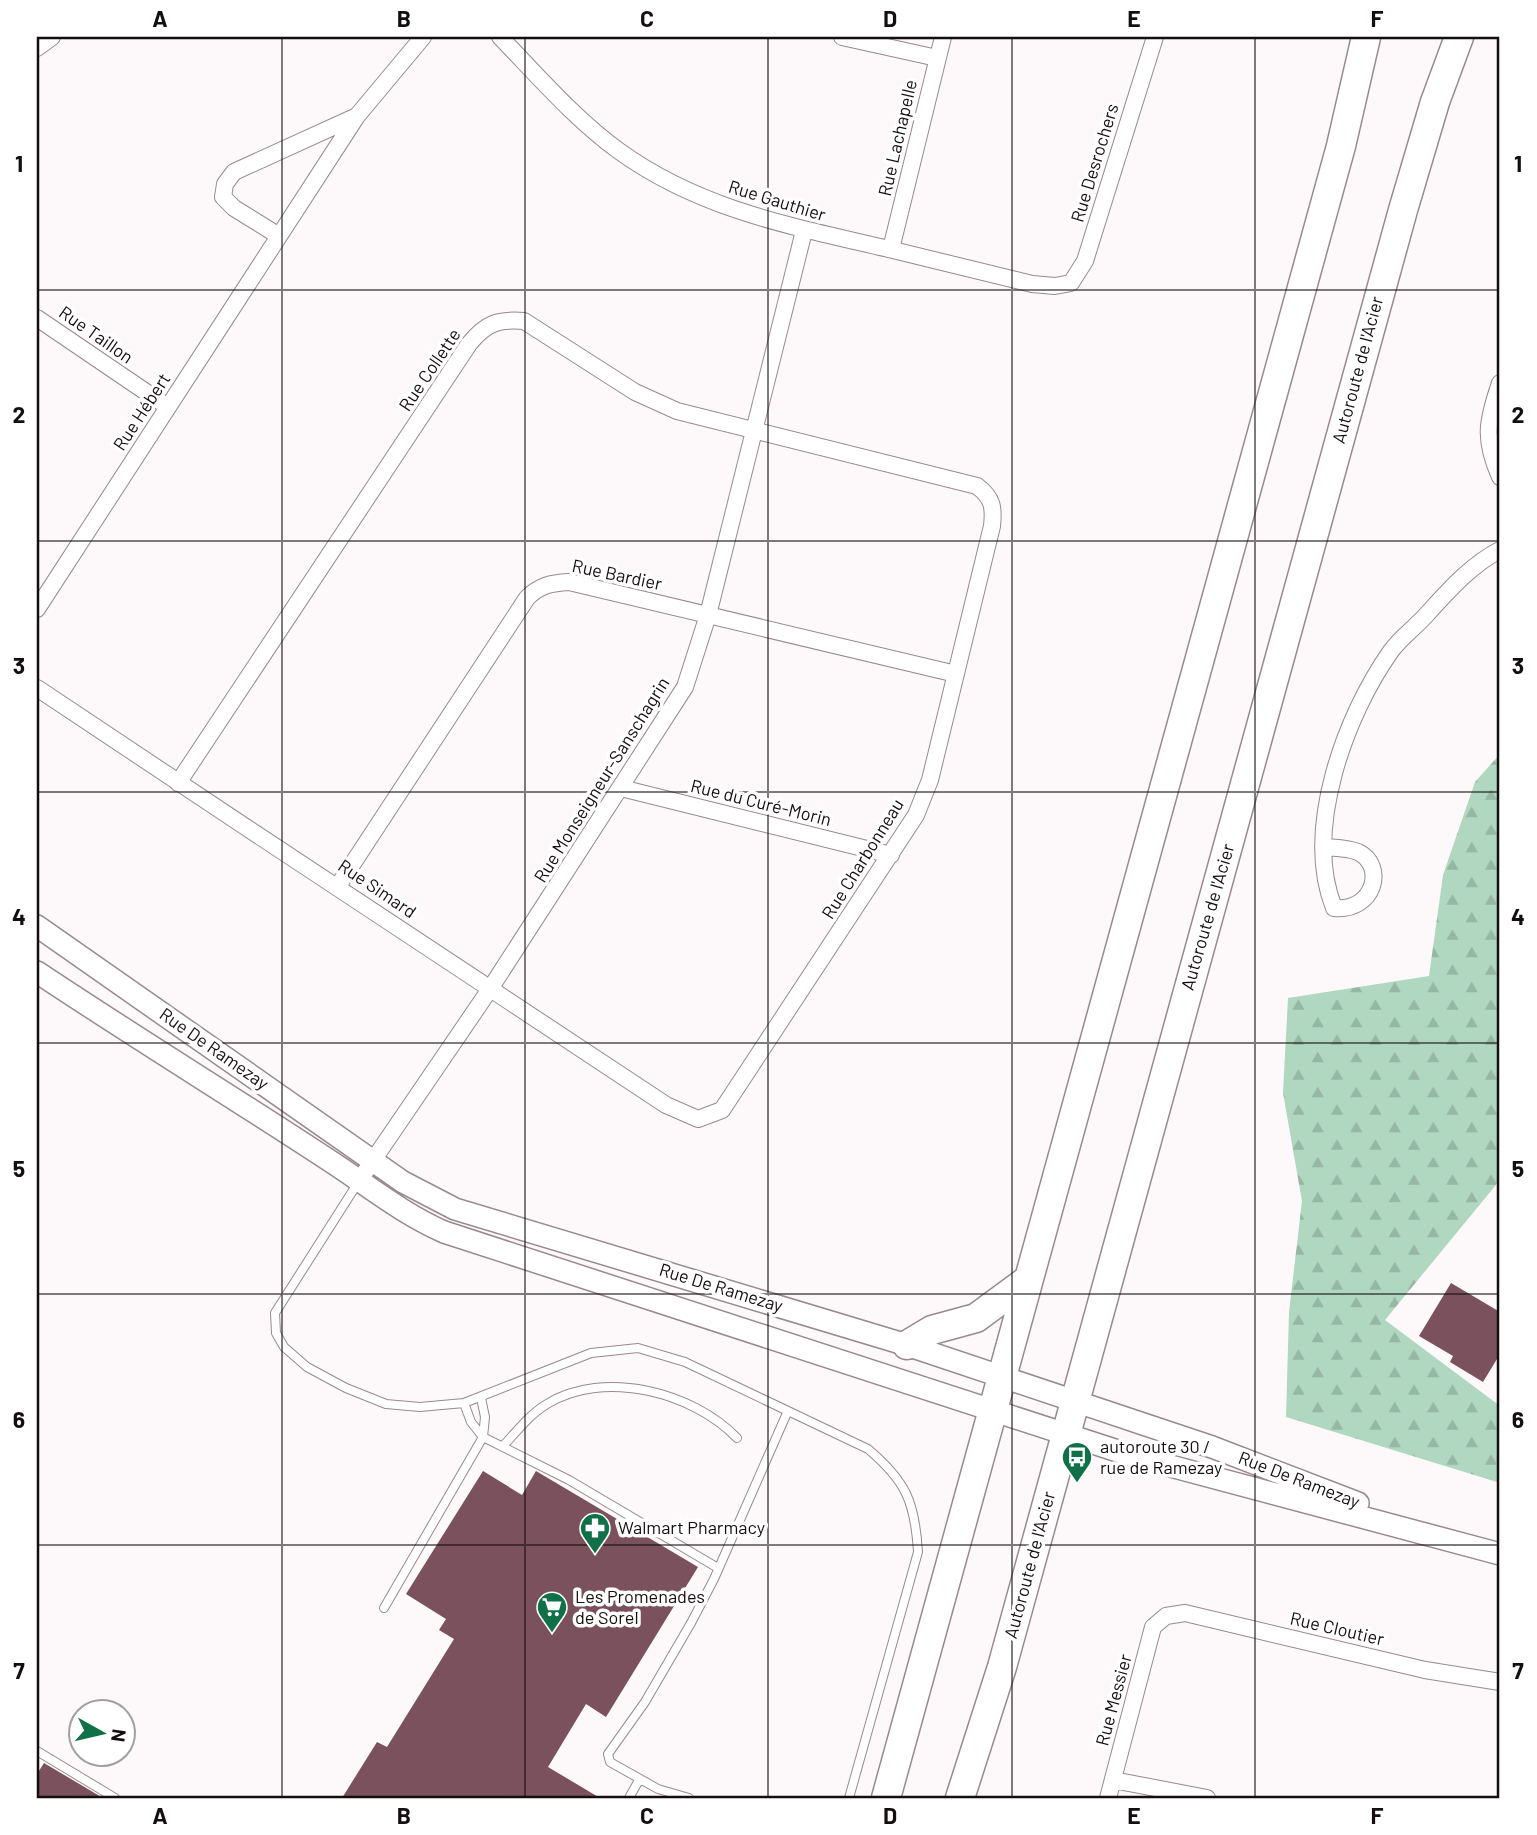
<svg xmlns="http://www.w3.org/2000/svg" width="1537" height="1835" font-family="Barlow,sans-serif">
<defs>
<pattern id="forest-firs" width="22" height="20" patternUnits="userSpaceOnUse" patternTransform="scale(1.75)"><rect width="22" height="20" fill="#b0d7bf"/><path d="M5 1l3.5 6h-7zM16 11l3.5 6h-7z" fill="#96b7a3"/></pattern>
</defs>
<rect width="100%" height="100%" fill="#fdf9fa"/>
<!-- forest -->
<path fill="url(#forest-firs)" d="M 1500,754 L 1500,1180 L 1385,1320 L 1500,1406 L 1500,1483 L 1286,1417 L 1289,1312 L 1302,1201 L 1283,1093 L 1288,998 L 1429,976 L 1443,875 L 1475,782 Z"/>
<!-- building -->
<path fill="#7a515d" d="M 1451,1283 L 1500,1312 L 1500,1354 L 1483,1382 L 1450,1362 L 1453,1356 L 1419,1336 Z
M 483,1471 L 522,1495 L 536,1471 L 698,1567 L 606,1717 L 586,1704 L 548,1767 L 600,1798 L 342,1798 L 377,1742 L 387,1747 L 454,1639 L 439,1630 L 446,1619 L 406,1594 Z
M 44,1763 L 103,1798 L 37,1798 L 37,1774 Z"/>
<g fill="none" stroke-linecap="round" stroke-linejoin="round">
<!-- lane casing -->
<g stroke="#9b888d" stroke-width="10">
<path id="lane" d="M 359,1181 L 275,1313 L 276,1333 L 284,1347 L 307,1367 L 346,1388 L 386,1404 L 420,1407 L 464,1403 L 591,1353 L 638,1348 L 685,1362 L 868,1449 C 906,1481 915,1502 918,1552 L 849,1798
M 464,1403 L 471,1422 L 483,1437 L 569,1480 L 718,1568
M 504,1445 C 517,1431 530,1414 547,1404 C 604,1369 693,1392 737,1438
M 384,1608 L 483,1437 L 485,1417 L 481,1398
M 37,1751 L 115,1798
M 629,1798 L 639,1780
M 689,1798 L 658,1789 L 610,1762 L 608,1754 L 645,1702 L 691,1623 L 714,1579 L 787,1413"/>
</g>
<!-- street casing -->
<g stroke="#9b888d" stroke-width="18">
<path id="street" d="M 500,37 C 538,76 575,119 619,151 C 702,211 796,227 893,250 C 939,261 986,273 1032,284 L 1055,286 L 1071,283 L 1085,261 L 1155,37
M 842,37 L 937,58
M 37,48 L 52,37
M 279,236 L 234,208 L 223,197 L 225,184 L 234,172 L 357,116
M 891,249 L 943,37
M 37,318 L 168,407
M 1500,383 C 1487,421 1483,439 1500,477
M 37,609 L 357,116 L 423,37
M 37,688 C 246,828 456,966 666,1105 L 698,1119 L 722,1110 L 916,815 L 930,780 L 992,526 C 994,508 993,498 977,486 L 677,411 L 635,392 L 524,321 C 498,319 486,323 469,344 L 178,783
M 621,788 L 891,855
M 1325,847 C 1336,848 1348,848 1358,852 C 1386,865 1375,912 1334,908 C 1303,830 1345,716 1391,651 C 1401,637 1417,626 1428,613 C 1449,590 1472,564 1500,550
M 338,886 L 527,598 C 540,585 551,583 569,582 L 956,674
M 359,1181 L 490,989 L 685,687 L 708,615 L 804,231
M 1113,1780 L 1207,1798
M 1108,1798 L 1153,1627 L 1166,1616 L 1185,1613 L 1425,1670 L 1500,1682"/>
</g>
<!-- secondary casing -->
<g stroke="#9b888d" stroke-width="24">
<path id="secondary" d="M 37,926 L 403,1182 L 455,1209 L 907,1345 L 1212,1447 L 1358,1503
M 37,972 C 133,1036 231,1096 327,1159 C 366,1184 401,1213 444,1232 L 1133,1456 L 1500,1554"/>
</g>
<!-- highway casing -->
<g stroke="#9b888d" stroke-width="31">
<path id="highway" d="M 907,1345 L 932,1330 L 976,1318 L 1029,1279
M 886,1798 L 1341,146 L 1366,37
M 960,1798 L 1002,1667 L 1403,210 L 1435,102 L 1459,37"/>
</g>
<!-- lane -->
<use href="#lane" stroke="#fff" stroke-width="8"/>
<!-- street -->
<use href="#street" stroke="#fff" stroke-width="16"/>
<!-- secondary -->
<use href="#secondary" stroke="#fff" stroke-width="21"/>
<!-- highway -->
<use href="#highway" stroke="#fff" stroke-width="28"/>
</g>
<!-- grid -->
<path fill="none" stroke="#140e0f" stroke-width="2" stroke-opacity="0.55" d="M 282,37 L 282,1798M 525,37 L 525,1798M 768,37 L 768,1798M 1012,37 L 1012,1798M 1255,37 L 1255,1798M 37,290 L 1500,290M 37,541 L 1500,541M 37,792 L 1500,792M 37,1043 L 1500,1043M 37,1294 L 1500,1294M 37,1545 L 1500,1545"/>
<!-- icons -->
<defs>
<g id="bus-pin" transform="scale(1.575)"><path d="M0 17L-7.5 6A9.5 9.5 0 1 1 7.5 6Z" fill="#107148" stroke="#fff"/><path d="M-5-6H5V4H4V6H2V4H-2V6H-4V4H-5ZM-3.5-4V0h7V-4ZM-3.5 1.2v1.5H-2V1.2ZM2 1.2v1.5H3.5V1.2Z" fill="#fff"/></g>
<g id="pharmacy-pin" transform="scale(1.575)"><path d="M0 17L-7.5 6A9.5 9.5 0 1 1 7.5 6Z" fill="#107148" stroke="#fff"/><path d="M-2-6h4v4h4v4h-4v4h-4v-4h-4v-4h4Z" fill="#fff"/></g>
<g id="supermarket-pin" transform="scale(1.575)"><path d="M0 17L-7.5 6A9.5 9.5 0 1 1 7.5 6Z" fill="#107148" stroke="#fff"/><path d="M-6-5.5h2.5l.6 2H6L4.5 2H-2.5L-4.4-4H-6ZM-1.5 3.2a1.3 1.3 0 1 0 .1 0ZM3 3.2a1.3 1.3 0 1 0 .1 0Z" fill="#fff"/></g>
</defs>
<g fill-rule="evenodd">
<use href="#bus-pin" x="1077" y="1457"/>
<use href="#pharmacy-pin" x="595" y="1528"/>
<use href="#supermarket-pin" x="552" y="1607"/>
</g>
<g text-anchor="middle" stroke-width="7" stroke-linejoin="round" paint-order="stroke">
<!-- street labels -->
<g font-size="18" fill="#140e0f" stroke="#fff">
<text transform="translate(898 138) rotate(-77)" y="6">Rue Lachapelle</text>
<text transform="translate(1095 163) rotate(-73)" y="6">Rue Desrochers</text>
<text transform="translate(777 201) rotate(17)" y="6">Rue Gauthier</text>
<text transform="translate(96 335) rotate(35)" y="6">Rue Taillon</text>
<text transform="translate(430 370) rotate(-56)" y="6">Rue Collette</text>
<text transform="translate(1358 370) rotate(-75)" y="6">Autoroute de l'Acier</text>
<text transform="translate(142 412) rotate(-57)" y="6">Rue Hébert</text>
<text transform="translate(617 575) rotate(12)" y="6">Rue Bardier</text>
<text transform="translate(602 780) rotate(-58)" y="6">Rue Monseigneur-Sanschagrin</text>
<text transform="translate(761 803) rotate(14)" y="6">Rue du Curé-Morin</text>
<text transform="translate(863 859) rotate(-58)" y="6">Rue Charbonneau</text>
<text transform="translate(377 889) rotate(34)" y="6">Rue Simard</text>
<text transform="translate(1208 917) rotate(-74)" y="6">Autoroute de l'Acier</text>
<text transform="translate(214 1049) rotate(35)" y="6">Rue De Ramezay</text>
<text transform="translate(721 1288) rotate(17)" y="6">Rue De Ramezay</text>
<text transform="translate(1299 1480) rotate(21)" y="6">Rue De Ramezay</text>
<text transform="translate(1030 1565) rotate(-75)" y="6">Autoroute de l'Acier</text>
<text transform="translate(1337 1629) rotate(13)" y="6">Rue Cloutier</text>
<text transform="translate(1114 1700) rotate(-75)" y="6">Rue Messier</text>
</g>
<!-- poi labels -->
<g font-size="18" fill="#140e0f" stroke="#fff" text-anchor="start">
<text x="1100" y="1453">autoroute 30 /<tspan x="1100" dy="21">rue de Ramezay</tspan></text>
<text x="618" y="1534">Walmart Pharmacy</text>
<text x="575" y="1603">Les Promenades<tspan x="575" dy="21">de Sorel</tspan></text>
</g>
</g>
<!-- border -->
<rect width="1537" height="1835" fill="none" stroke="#ffffff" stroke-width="77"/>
<!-- north arrow -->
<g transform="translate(102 1733) rotate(98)"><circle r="33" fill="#ffffff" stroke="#a19f9f" stroke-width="2"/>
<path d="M0-5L12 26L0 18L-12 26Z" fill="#107148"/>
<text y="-10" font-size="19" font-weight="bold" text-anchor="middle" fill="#140e0f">N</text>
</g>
<rect x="38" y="38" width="1460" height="1759" fill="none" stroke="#140e0f" stroke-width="2.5"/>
<g font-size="23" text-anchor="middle" font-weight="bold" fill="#140e0f">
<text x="160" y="27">A</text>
<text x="404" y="27">B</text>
<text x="647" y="27">C</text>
<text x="890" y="27">D</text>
<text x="1134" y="27">E</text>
<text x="1377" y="27">F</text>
<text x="19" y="172">1</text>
<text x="1518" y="172">1</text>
<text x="19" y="423">2</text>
<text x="1518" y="423">2</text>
<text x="19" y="674">3</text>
<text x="1518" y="674">3</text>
<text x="19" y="925">4</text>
<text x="1518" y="925">4</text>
<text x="19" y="1177">5</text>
<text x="1518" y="1177">5</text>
<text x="19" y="1428">6</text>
<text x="1518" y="1428">6</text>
<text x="19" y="1679">7</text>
<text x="1518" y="1679">7</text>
<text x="160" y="1824">A</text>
<text x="404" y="1824">B</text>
<text x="647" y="1824">C</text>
<text x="890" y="1824">D</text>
<text x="1134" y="1824">E</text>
<text x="1377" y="1824">F</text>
</g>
</svg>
